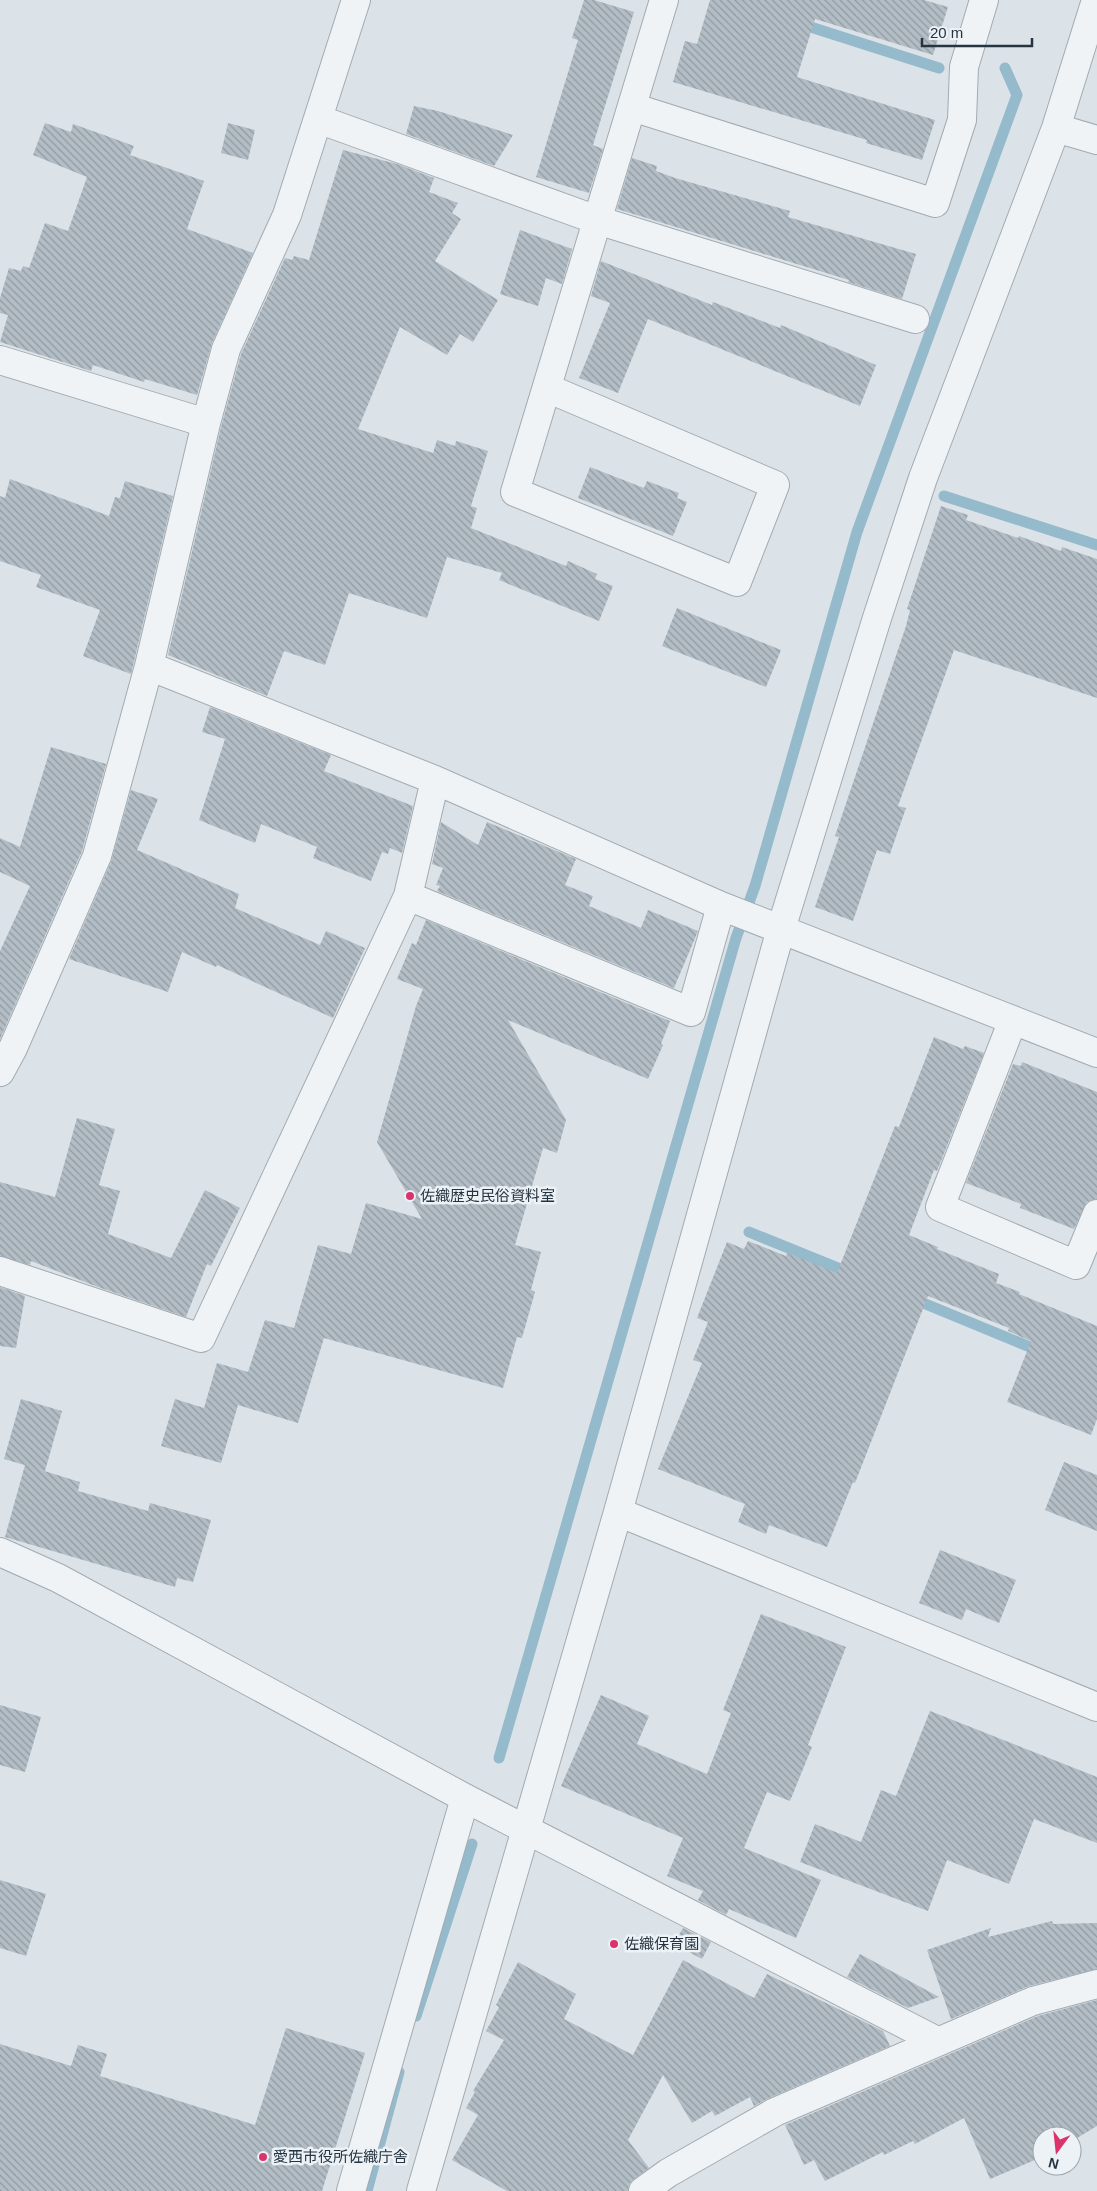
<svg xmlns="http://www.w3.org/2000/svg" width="1097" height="2191" font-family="Arial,'Noto Sans JP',sans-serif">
<defs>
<pattern id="building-back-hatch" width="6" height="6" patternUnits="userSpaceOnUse" patternTransform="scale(1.25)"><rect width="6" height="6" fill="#b3bdc5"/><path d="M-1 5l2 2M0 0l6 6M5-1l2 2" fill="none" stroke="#919aa1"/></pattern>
</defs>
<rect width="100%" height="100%" fill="#dce3e8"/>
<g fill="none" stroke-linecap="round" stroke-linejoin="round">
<!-- stream -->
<path stroke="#94bacc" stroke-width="11" d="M 798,23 L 939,68
M 944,496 L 1097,545
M 749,1232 L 853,1274
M 911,1298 L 1042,1352
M 499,1758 L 736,938 L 755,886 L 857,532 L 1017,95 L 1005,68
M 416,2016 L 472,1844
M 367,2191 L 399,2072"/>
</g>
<!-- building -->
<path fill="url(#building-back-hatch)" d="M 584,0 L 594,0 L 634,12 L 593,145 L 603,149 L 589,193 L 536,177 L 578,40 L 572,38 Z
M 710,0 L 924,0 L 948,7 L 933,55 L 815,19 L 797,77 L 935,120 L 922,160 L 866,143 L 867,140 L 673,82 L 685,41 L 697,44 Z
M 414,106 L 438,111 L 513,135 L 494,166 L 406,134 Z
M 45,123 L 71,132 L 73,124 L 104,135 L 134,146 L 130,155 L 204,181 L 187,229 L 253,253 L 212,343 L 197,395 L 145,379 L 144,382 L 93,365 L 91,371 L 0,342 L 8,315 L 0,313 L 0,298 L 9,268 L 21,271 L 23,266 L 29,268 L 45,223 L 68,231 L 87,177 L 33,155 Z
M 228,123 L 255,130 L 248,160 L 221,153 Z
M 343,150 L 397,164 L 434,178 L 429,192 L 458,203 L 452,213 L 461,219 L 435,261 L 498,300 L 473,342 L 460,334 L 447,355 L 400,327 L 358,429 L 433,453 L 437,440 L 455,446 L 456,441 L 488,451 L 471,506 L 477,508 L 471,528 L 566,566 L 568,561 L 597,574 L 595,579 L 613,586 L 599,621 L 499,580 L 502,573 L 447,557 L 427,618 L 349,593 L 325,665 L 284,651 L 267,696 L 168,655 L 221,427 L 241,354 L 285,258 L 292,260 L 294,256 L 309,260 Z
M 632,158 L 657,166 L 656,171 L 675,178 L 790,211 L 788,217 L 916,254 L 902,299 L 848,282 L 849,280 L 617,209 Z
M 520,230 L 572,249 L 562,284 L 546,278 L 538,306 L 500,294 Z
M 601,261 L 712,305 L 713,302 L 780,328 L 781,325 L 876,365 L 860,406 L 648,319 L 618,393 L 579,378 L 610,303 L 591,296 Z
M 590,467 L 644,488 L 647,481 L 679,493 L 677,498 L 687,502 L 673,536 L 578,498 Z
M 10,479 L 109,516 L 115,497 L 120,498 L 125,481 L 173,496 L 131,674 L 83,656 L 100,610 L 36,587 L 41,575 L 0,561 L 0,496 L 5,498 Z
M 941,506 L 968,515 L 966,520 L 1018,538 L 1019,536 L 1061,551 L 1062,547 L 1097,559 L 1097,698 L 954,650 L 898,806 L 906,808 L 890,854 L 877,850 L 853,921 L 815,907 L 839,837 L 835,836 L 906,626 L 910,610 L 907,609 Z
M 677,608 L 781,650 L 766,687 L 662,646 Z
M 210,707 L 331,755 L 324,771 L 413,806 L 402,853 L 390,848 L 388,854 L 382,852 L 371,881 L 313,858 L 317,847 L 261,824 L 255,843 L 199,820 L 225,739 L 202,732 Z
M 51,747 L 106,764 L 82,851 L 0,1039 L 0,951 L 30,886 L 0,872 L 0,838 L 20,847 Z
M 131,790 L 158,799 L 137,850 L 239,894 L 235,908 L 320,945 L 326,931 L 365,948 L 333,1018 L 217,965 L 216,967 L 182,952 L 168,992 L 69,959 L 111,862 Z
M 441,822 L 478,845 L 487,822 L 576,859 L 565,885 L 593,896 L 589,906 L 641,928 L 648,910 L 698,931 L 674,988 L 437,891 L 440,886 L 436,885 L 443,868 L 432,864 Z
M 426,920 L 670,1021 L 661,1044 L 663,1045 L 648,1079 L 508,1020 L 566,1120 L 557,1153 L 543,1148 L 515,1245 L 541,1252 L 531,1290 L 535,1292 L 522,1338 L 517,1337 L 503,1388 L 324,1338 L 298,1423 L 238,1405 L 221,1463 L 161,1446 L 175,1399 L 204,1408 L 217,1363 L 248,1372 L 265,1320 L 294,1328 L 318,1245 L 351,1254 L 366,1203 L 422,1219 L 377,1142 L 416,1006 L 423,989 L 397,979 L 412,943 L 416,945 Z
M 934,1037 L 963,1049 L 965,1046 L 984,1053 L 937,1171 L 934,1170 L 909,1235 L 938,1247 L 937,1249 L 999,1274 L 996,1283 L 1020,1292 L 1019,1294 L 1097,1326 L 1097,1419 L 1091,1435 L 1007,1402 L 1031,1341 L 1008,1331 L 1009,1328 L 928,1296 L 855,1483 L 853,1482 L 827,1547 L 769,1525 L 766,1534 L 738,1522 L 745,1504 L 658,1469 L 702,1363 L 693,1360 L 708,1322 L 697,1318 L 727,1242 L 744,1249 L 748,1241 L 786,1256 L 787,1253 L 837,1273 L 895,1126 L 899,1127 Z
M 1022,1062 L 1097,1092 L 1097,1199 L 1087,1202 L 1074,1229 L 1020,1208 L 1021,1204 L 966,1183 L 1013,1064 L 1021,1066 Z
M 77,1118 L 115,1129 L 99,1185 L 120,1191 L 108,1234 L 171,1258 L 205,1190 L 240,1208 L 211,1266 L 207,1264 L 186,1317 L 98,1287 L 31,1261 L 30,1265 L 0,1256 L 0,1182 L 55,1197 Z
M 0,1287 L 25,1296 L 16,1348 L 0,1346 Z
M 21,1399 L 62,1411 L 45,1471 L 4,1459 Z
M 1064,1462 L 1097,1475 L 1097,1531 L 1045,1510 Z
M 25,1465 L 80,1482 L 78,1491 L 148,1511 L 150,1503 L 211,1520 L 193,1582 L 177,1578 L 175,1587 L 5,1537 Z
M 940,1550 L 1016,1580 L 999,1623 L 966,1609 L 962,1620 L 919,1603 Z
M 761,1614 L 846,1647 L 808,1745 L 812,1747 L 790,1801 L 767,1792 L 744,1848 L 821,1880 L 796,1938 L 729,1909 L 726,1915 L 698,1900 L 703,1891 L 667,1876 L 683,1838 L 561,1786 L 601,1695 L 649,1716 L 637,1744 L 707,1774 L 731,1713 L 723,1710 Z
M 0,1705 L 41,1717 L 25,1772 L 0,1765 Z
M 930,1711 L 1097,1777 L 1097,1843 L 1034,1819 L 1009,1884 L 947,1860 L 928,1911 L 800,1862 L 815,1824 L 861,1842 L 881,1790 L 896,1796 Z
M 0,1880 L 46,1894 L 26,1956 L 0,1948 Z
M 1052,1921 L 1053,1924 L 1097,1923 L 1097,1969 L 1029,1986 L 951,2019 L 927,1950 L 991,1928 L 988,1937 Z
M 683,1928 L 711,1942 L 702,1959 L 674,1944 Z
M 860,1954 L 939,1997 L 908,2008 L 847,1977 Z
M 683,1960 L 754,1998 L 767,1974 L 883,2031 L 890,2046 L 769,2098 L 754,2106 L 750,2097 L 715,2116 L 712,2111 L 692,2123 L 663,2075 L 628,2140 L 649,2168 L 634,2179 L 629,2184 L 628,2191 L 507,2191 L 452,2160 L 478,2115 L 466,2108 L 475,2092 L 473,2091 L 504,2040 L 486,2031 L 499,2007 L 496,2005 L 518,1962 L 576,1994 L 564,2019 L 633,2055 Z
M 1097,2000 L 1097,2126 L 1072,2141 L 1072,2136 L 1042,2136 L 1042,2157 L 990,2179 L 964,2118 L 915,2144 L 913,2141 L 884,2155 L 883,2152 L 825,2181 L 814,2160 L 804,2165 L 785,2125 L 1038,2016 Z
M 286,2028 L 365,2053 L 322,2191 L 0,2191 L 0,2044 L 71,2066 L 78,2045 L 107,2054 L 100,2076 L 255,2125 Z"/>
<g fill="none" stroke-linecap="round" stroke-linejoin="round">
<!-- minor casing -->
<g stroke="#a1abb2" stroke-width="30">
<path id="minor" d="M 632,107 L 935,203 L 962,120 L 964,67 L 984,0
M 318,119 L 597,220 L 915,319
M 1056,128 L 1097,140
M 0,360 L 206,423
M 547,388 L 775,485 L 737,582 L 515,492 L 664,0
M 149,666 L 435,780 L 721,906 L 1097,1053
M 408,896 L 691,1012 L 721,906
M 1013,1020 L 940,1207 L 1076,1265 L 1097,1214
M 0,1072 L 13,1048 L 97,856 L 149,666 L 206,423 L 226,349 L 287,215 L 356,0
M 0,1271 L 201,1338 L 408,896 L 435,780
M 618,1512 L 1097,1707
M 0,1552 L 58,1578 L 465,1798 L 937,2041
M 351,2191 L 465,1798
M 421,2191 L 618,1512 L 781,929 L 877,618 L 923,478 L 1056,128 L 1096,0
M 643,2191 L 668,2173 L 775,2112 L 1033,2001 L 1097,1984"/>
</g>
<!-- minor -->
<use href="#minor" stroke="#eff3f6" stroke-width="28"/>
</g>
<!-- markers -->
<g fill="#da346d" stroke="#ecf2f6" stroke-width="2">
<circle cx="410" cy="1196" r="5"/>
<circle cx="614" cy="1944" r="5"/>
<circle cx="263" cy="2157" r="5"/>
</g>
<g text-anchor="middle" stroke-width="5" stroke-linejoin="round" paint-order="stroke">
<!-- poi labels -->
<g font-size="15" fill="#253440" stroke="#ecf2f6" text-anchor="start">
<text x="420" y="1201">佐織歴史民俗資料室</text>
<text x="624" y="1949">佐織保育園</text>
<text x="273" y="2162">愛西市役所佐織庁舎</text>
</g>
</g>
<!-- north arrow -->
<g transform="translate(1057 2151) rotate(195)"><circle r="24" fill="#ecf2f6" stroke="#9ca6ad"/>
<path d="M0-4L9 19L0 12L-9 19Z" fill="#da346d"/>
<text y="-8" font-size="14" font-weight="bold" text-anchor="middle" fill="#253440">N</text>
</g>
<!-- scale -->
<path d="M922 38v8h110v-8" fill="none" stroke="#253440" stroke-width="2.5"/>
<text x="930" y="38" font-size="15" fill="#253440" stroke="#ecf2f6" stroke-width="4" paint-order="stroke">20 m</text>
</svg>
